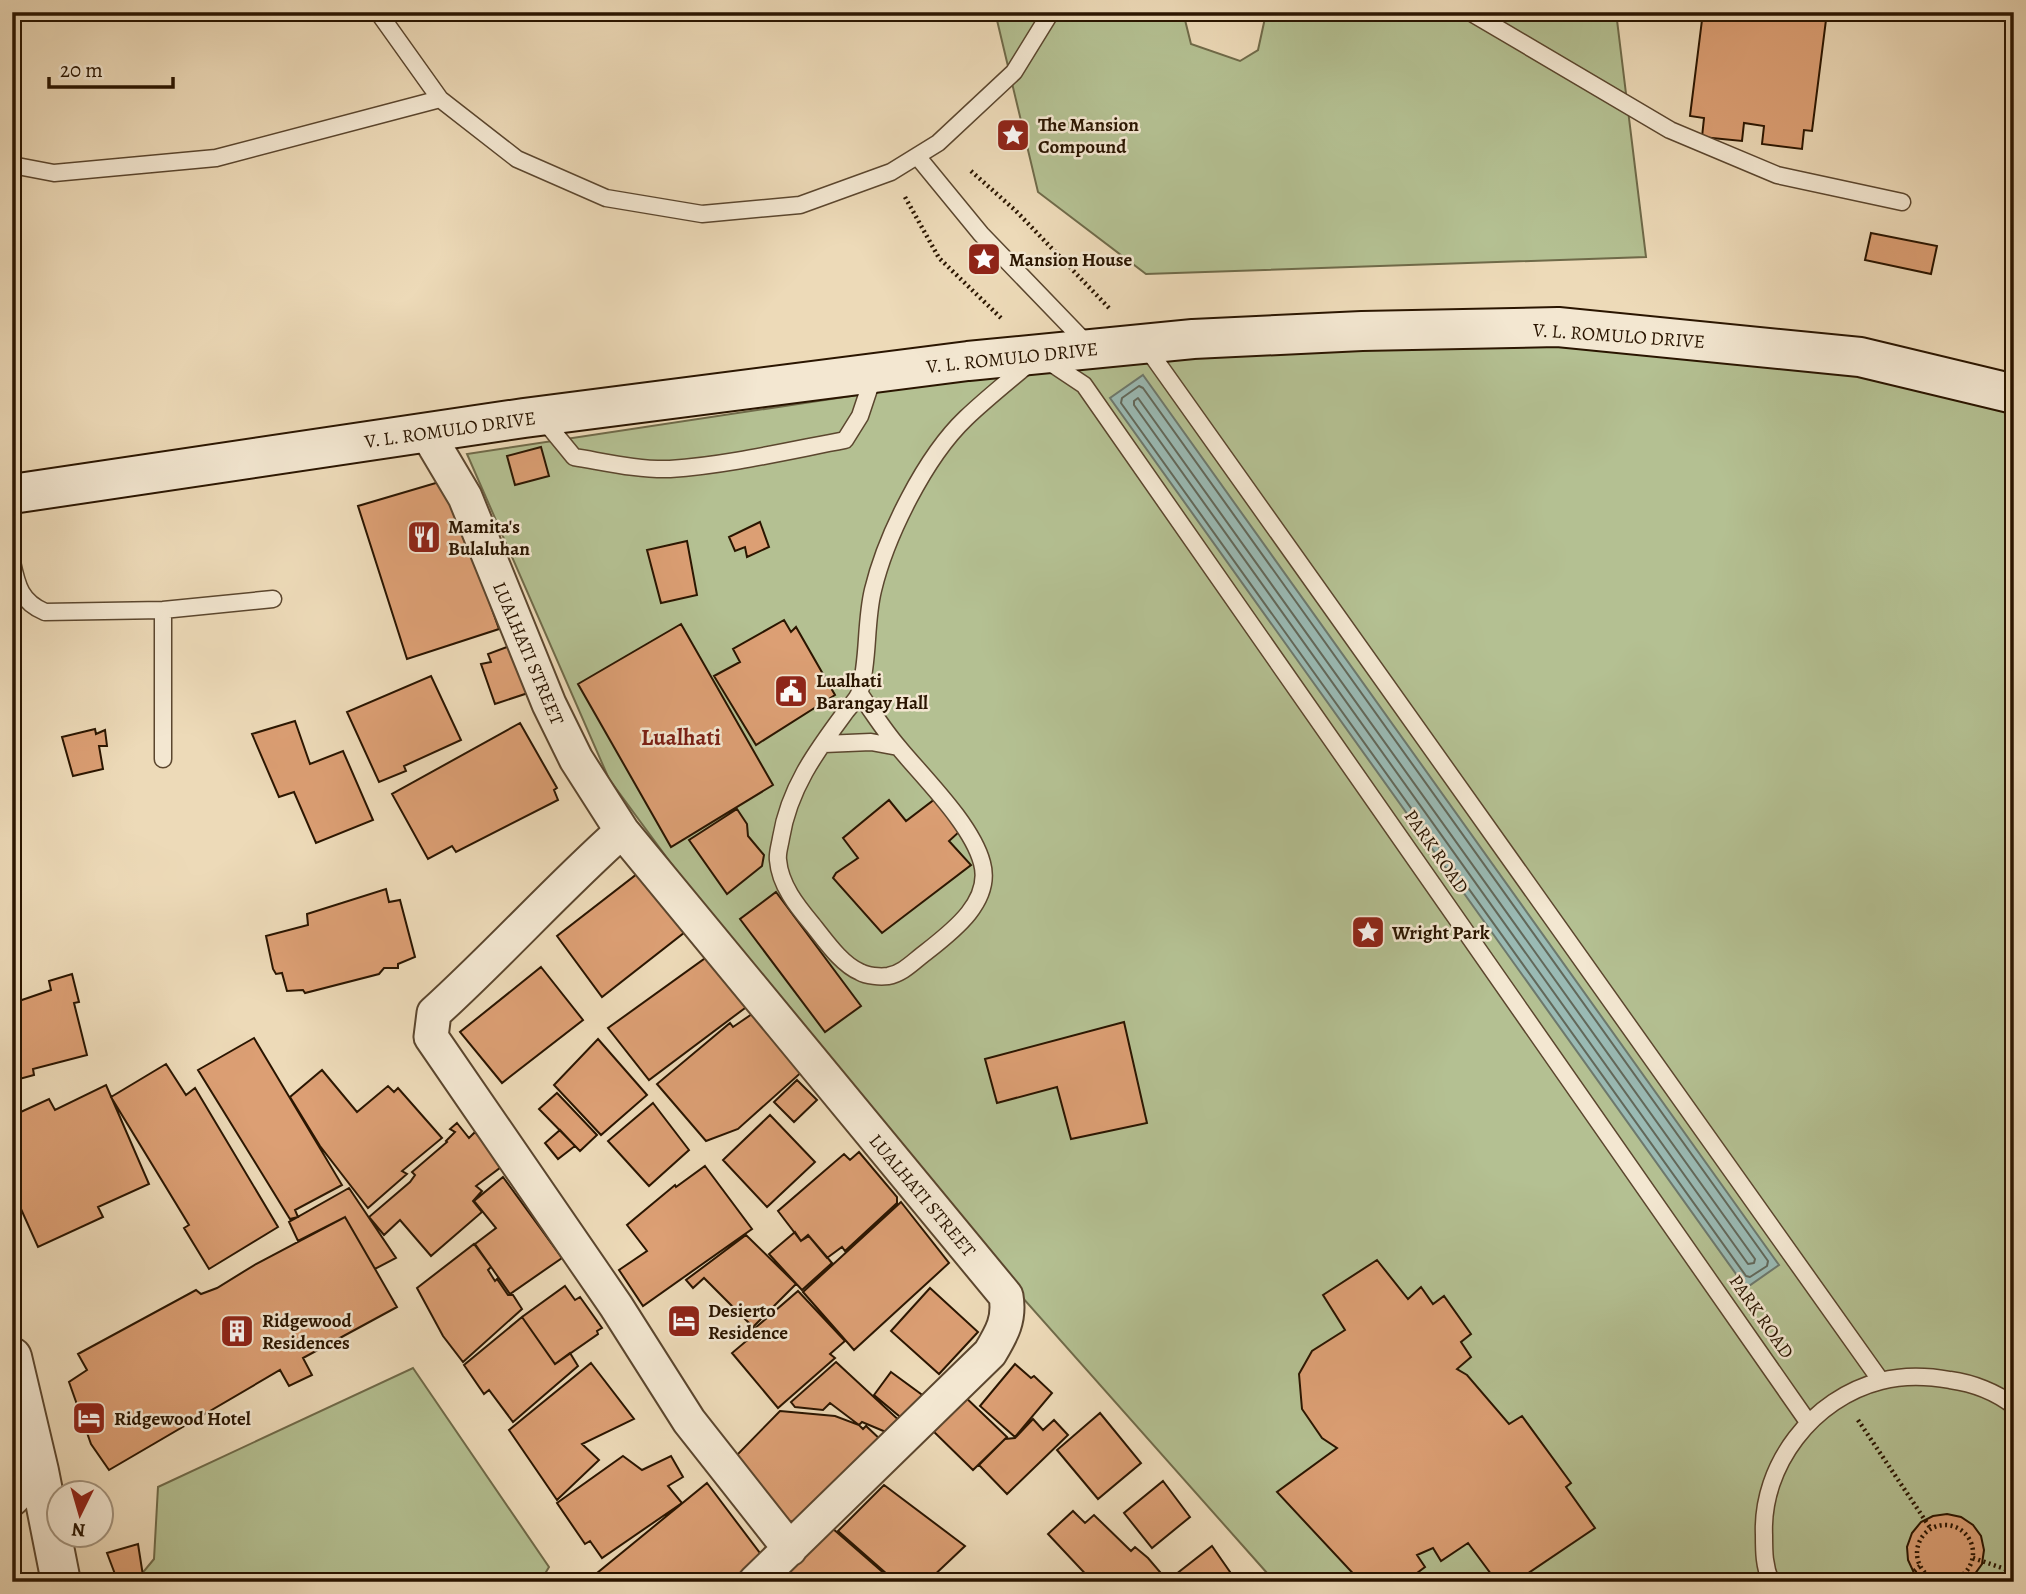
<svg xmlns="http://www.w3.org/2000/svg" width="2026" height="1594" font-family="Alegreya,serif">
<rect width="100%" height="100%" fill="#eddab8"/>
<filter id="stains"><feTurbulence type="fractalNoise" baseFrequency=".00286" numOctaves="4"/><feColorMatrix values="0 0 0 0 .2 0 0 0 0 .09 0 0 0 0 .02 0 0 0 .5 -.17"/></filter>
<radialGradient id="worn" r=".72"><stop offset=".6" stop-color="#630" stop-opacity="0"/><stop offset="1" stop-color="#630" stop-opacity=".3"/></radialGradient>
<!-- green -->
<path fill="#b4c092" stroke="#6f6a49" stroke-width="2" d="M 999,12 L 1183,12 L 1191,44 L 1240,61 L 1258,50 L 1265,18 L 1263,12 L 1616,12 L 1646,257 L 1146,274 L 1038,192 L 996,16 Z
M 1559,342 L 1855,366 L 2014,414 L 2014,1582 L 1275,1582 L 833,1084 L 609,779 L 467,454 L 1181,346 Z
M 413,1368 L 549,1567 L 540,1582 L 135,1582 L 154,1559 L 158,1487 Z"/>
<!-- water -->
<path fill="#9abab4" stroke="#6d786c" stroke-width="2" d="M 1143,375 L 1779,1265 L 1746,1288 L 1110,398 Z"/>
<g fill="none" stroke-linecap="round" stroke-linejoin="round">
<!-- shore -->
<path stroke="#62685a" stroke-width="2" d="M 1139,386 L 1143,388 L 1768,1261 L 1767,1266 L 1750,1277 L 1746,1276 L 1121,403 L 1122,398 Z
M 1138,398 L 1755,1259 L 1754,1263 L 1748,1264 L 1134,405 L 1134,401 Z"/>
</g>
<!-- building -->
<path fill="#dc9f74" stroke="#2a1500" stroke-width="2" d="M 1703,12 L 1827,12 L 1812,131 L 1804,130 L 1802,149 L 1762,144 L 1764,126 L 1744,123 L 1742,141 L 1702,137 L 1704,118 L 1690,116 Z
M 1871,233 L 1937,246 L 1931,274 L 1865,260 Z
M 541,447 L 549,476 L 515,485 L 507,456 Z
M 446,480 L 499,629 L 407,659 L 358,506 Z
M 760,522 L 769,547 L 747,557 L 745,547 L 735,551 L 729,537 Z
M 687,541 L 697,595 L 661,603 L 647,550 Z
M 784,620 L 791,632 L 796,627 L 835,695 L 756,745 L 714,676 L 740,662 L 733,649 Z
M 681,624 L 773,785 L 671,847 L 578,684 Z
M 515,644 L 531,692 L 495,704 L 481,664 L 491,662 L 488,654 Z
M 431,676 L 461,740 L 404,766 L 406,771 L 379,782 L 347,712 Z
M 295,721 L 310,764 L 343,751 L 373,820 L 316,843 L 294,792 L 279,797 L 252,734 Z
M 520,723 L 557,788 L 554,790 L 558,800 L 456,852 L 452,846 L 428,859 L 392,794 Z
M 95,729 L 96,734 L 105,730 L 107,746 L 99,746 L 103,769 L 73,776 L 62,737 Z
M 935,799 L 960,831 L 949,841 L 971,865 L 882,933 L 833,878 L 836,873 L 858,858 L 843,838 L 889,800 L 906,821 Z
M 737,809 L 747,824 L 748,836 L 764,855 L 762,866 L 727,894 L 689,840 Z
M 637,874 L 685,932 L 602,997 L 557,936 Z
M 386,889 L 389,902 L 400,900 L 415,957 L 398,964 L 398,968 L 384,968 L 379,974 L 305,993 L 303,990 L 287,991 L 282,973 L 276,974 L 273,969 L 266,936 L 308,925 L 307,914 Z
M 776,892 L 861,1006 L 825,1032 L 740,919 Z
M 711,954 L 749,1005 L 649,1080 L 608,1028 Z
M 541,967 L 583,1020 L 502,1083 L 460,1032 Z
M 72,974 L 79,1002 L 74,1003 L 87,1055 L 33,1069 L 34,1075 L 12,1081 L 12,996 L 16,1002 L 51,990 L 49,981 Z
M 752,1014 L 805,1069 L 738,1129 L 706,1141 L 657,1084 L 730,1023 L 733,1027 Z
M 1124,1022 L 1147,1123 L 1071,1139 L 1057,1087 L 997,1103 L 985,1059 Z
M 254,1038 L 342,1185 L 295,1210 L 298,1217 L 290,1219 L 198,1070 Z
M 598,1039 L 647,1095 L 601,1135 L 554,1085 Z
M 166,1064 L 186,1095 L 195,1088 L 278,1227 L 209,1269 L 184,1228 L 189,1225 L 111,1097 Z
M 322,1070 L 357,1112 L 388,1086 L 394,1092 L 398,1088 L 442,1138 L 402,1171 L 407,1174 L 368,1208 L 320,1146 L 290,1097 Z
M 797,1080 L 817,1100 L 794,1122 L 774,1102 Z
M 106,1085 L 149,1184 L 98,1207 L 103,1217 L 38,1247 L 12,1189 L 12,1116 L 49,1099 L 55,1110 Z
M 557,1093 L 597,1135 L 580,1151 L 539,1109 Z
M 653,1103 L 689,1150 L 649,1186 L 608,1141 Z
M 770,1115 L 815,1162 L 767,1207 L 723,1160 Z
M 457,1123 L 469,1138 L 475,1132 L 505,1164 L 476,1186 L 482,1191 L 473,1201 L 482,1212 L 431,1256 L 400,1220 L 384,1235 L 369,1217 L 410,1182 L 415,1175 L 412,1172 L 447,1142 L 446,1141 L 455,1132 L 450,1129 Z
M 560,1130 L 575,1146 L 558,1159 L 545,1143 Z
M 859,1152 L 897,1197 L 897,1203 L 845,1251 L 842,1247 L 827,1258 L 808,1235 L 801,1241 L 778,1211 L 844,1154 L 850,1160 Z
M 705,1166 L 752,1229 L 643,1306 L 619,1270 L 647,1251 L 627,1225 L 675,1185 L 676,1187 Z
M 503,1177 L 562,1258 L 510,1294 L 475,1244 L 496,1228 L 474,1201 Z
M 349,1188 L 396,1258 L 375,1269 L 345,1217 L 298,1241 L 289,1222 Z
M 901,1202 L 949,1263 L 854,1350 L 803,1292 Z
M 345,1217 L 397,1307 L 303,1358 L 312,1375 L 289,1386 L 280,1370 L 109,1470 L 91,1444 L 69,1382 L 87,1370 L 78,1354 L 196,1290 L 201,1294 L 217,1288 L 256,1264 Z
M 795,1232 L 801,1241 L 809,1236 L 832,1263 L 802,1290 L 769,1254 Z
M 746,1235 L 796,1284 L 753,1327 L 704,1278 L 693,1288 L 686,1280 Z
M 474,1244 L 491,1267 L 488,1270 L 495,1281 L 497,1279 L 508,1295 L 513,1295 L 522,1309 L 463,1362 L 443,1336 L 417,1288 Z
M 1377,1260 L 1408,1299 L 1421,1287 L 1433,1304 L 1444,1296 L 1471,1334 L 1461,1342 L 1471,1357 L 1457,1369 L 1467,1375 L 1509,1424 L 1522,1416 L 1571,1483 L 1566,1487 L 1595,1528 L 1515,1582 L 1497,1582 L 1468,1543 L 1441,1561 L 1433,1548 L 1417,1555 L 1425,1567 L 1405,1582 L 1361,1582 L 1277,1492 L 1337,1448 L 1322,1438 L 1302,1409 L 1299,1374 L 1312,1351 L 1345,1330 L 1323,1295 Z
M 565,1286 L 575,1300 L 580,1297 L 602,1328 L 597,1331 L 598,1334 L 555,1364 L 522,1317 Z
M 930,1288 L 978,1332 L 939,1374 L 891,1331 Z
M 798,1291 L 845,1341 L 830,1354 L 835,1358 L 778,1408 L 732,1353 L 757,1332 L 754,1329 Z
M 522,1317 L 555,1364 L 570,1353 L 578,1366 L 513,1422 L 489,1390 L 484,1394 L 464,1365 Z
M 836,1362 L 903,1424 L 893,1435 L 862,1422 L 859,1425 L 830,1403 L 823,1410 L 795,1407 L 791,1402 Z
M 591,1363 L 634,1419 L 582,1444 L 599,1460 L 557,1500 L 509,1430 Z
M 1015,1364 L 1031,1378 L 1034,1376 L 1052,1393 L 1015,1437 L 980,1406 Z
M 891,1372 L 925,1397 L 905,1421 L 874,1395 Z
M 961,1393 L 1007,1437 L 973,1470 L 930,1428 Z
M 780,1411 L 835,1416 L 859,1425 L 863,1429 L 866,1426 L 882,1441 L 809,1520 L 784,1522 L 734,1458 Z
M 1100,1413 L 1141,1463 L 1098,1499 L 1057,1450 Z
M 1033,1419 L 1043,1430 L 1054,1420 L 1068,1435 L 1007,1494 L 979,1465 L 1005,1439 L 1015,1438 Z
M 623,1456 L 642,1470 L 671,1456 L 683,1477 L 668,1486 L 682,1503 L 602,1558 L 590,1541 L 585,1544 L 557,1503 Z
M 1163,1481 L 1190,1517 L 1152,1548 L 1124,1513 Z
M 707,1483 L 766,1561 L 742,1582 L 594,1582 L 591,1578 Z
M 884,1485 L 965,1546 L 927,1582 L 896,1582 L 838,1531 Z
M 1073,1511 L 1085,1523 L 1094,1515 L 1131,1551 L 1135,1547 L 1148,1558 L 1166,1579 L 1162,1582 L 1093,1582 L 1048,1534 Z
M 1947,1514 L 1961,1517 L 1973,1525 L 1981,1536 L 1984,1550 L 1982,1564 L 1969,1582 L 1922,1582 L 1914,1573 L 1908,1560 L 1907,1547 L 1912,1533 L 1921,1522 L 1933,1516 Z
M 832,1528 L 894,1582 L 784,1582 L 786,1579 L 781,1575 Z
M 138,1544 L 144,1582 L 118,1582 L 107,1553 Z
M 1212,1546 L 1237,1582 L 1166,1582 Z"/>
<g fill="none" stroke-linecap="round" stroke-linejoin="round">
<!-- service casing -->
<g stroke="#5b462e" stroke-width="19">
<path id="service" d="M 378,12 L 440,99 L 517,159 L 606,198 L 702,214 L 800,205 L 891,172 L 938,143 L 1014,72 L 1051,12
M 1470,12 L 1670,130 L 1777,175 L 1902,202
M 917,156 L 981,234 L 1089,346
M 12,165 L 54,173 L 216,158 L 440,99
M 1144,344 L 1881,1381
M 542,418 L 574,457 C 605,462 638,470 670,469 C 728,465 787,451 845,440 L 860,416 L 874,374
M 12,562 C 17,586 21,602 45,612 L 163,610 L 273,599
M 860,694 C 873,713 885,732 900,749 C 925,779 972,825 982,863 C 993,903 949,934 921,956 C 911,964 901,974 888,976 C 880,977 867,976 860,972 C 841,964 825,940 812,924 C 797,906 780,885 778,860 C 777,853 780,845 781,838 C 789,789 815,753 844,714 C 849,706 858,700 860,691 C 869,659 865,623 873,590 C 886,536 925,457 966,418 C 989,396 1015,376 1039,355 L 1084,385 L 1808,1422
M 824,744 L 871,742 L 898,747
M 163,759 L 163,610
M 1771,1582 C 1764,1566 1764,1552 1764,1535 C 1761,1465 1813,1398 1881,1381 C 1904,1375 1928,1376 1950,1380 C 1972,1383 1996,1392 2014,1406"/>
</g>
<!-- minor casing -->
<g stroke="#5b462e" stroke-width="37">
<path id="minor" d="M 427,433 L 465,497 L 549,704 L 576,759 L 622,831 L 1006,1296 C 1010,1319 1002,1333 990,1353 L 755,1582
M 622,831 C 557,889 499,954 434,1013 L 431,1037 L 616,1306 L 689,1421 L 790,1549
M 12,1499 L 39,1471"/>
</g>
<!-- tertiary casing -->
<g stroke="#5b462e" stroke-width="42">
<path id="tertiary" d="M 12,1357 L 39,1471 L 61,1582"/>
</g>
<!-- secondary casing -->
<g stroke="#2a1500" stroke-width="42">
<path id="secondary" d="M 12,494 L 524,418 L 968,361 L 1193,339 L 1362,331 L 1558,327 L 1860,357 L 2014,394"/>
</g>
<!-- path -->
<path stroke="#2a1500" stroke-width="4.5" stroke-dasharray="2 3.5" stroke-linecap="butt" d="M 971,171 L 1016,211 L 1109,308
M 905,197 L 939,258 L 1001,318
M 1858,1420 L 1931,1529
M1917 1553a28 28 0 1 1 56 0a28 28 0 1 1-56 0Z
M 1973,1558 L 2014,1572
M 1902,1582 L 1920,1566"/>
<!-- service -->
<use href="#service" stroke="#f3e7d1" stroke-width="16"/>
<!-- minor -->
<use href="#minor" stroke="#f3e7d1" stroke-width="33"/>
<!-- tertiary -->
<use href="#tertiary" stroke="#f3e7d1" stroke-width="38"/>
<!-- secondary -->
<use href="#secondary" stroke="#f3e7d1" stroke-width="38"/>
</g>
<!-- icons -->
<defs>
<g id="sight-square" transform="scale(1.75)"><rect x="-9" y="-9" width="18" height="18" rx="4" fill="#8f2418" stroke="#f3e7d1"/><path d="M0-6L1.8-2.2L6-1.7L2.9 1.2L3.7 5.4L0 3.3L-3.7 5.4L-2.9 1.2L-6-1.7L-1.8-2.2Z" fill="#fff"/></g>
<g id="restaurant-square" transform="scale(1.75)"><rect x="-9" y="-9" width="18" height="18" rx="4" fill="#8f2418" stroke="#f3e7d1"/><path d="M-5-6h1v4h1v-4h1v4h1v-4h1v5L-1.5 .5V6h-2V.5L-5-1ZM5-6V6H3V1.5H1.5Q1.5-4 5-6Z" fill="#fff"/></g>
<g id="civic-square" transform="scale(1.75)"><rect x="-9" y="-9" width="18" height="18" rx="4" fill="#8f2418" stroke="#f3e7d1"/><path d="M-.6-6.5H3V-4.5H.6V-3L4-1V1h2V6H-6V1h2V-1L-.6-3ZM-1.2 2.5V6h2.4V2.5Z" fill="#fff"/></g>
<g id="hotel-square" transform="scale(1.75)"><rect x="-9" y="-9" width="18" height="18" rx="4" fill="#8f2418" stroke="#f3e7d1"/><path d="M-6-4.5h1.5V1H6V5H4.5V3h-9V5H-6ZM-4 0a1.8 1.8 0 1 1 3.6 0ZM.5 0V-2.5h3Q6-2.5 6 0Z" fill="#fff"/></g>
<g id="building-square" transform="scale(1.75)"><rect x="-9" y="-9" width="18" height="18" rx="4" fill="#8f2418" stroke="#f3e7d1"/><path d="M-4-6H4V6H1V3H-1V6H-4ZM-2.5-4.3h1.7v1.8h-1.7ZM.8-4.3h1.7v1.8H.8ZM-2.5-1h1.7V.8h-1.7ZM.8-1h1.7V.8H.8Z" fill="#fff"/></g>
</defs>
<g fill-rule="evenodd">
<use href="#sight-square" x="1013" y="135"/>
<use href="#sight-square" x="984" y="259"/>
<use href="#restaurant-square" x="424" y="537"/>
<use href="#civic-square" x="791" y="691"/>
<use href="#sight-square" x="1368" y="932"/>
<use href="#hotel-square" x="684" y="1321"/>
<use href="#building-square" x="237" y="1331"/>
<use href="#hotel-square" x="89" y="1418"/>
</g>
<g text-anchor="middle" stroke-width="5" stroke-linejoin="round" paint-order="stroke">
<!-- poi labels -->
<g font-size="19" font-weight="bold" fill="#2a1500" stroke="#f3e7d1" text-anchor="start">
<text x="1038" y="131">The Mansion<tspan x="1038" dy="22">Compound</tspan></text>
<text x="1009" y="266">Mansion House</text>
<text x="448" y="533">Mamita's<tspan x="448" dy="22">Bulaluhan</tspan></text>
<text x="816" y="687">Lualhati<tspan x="816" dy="22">Barangay Hall</tspan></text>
<text x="1392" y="939">Wright Park</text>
<text x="708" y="1317">Desierto<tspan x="708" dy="22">Residence</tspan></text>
<text x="262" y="1327">Ridgewood<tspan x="262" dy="22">Residences</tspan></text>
<text x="114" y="1425">Ridgewood Hotel</text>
</g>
<!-- street labels -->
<g font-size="19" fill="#2a1500" stroke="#f3e7d1">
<text transform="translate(1619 335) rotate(4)" y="7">V. L. ROMULO DRIVE</text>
<text transform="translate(1012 357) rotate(-6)" y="7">V. L. ROMULO DRIVE</text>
<text transform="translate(450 429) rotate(-8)" y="7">V. L. ROMULO DRIVE</text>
<text transform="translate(529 653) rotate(67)" y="7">LUALHATI STREET</text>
<text transform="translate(1437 851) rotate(55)" y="7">PARK ROAD</text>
<text transform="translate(923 1195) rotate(50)" y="7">LUALHATI STREET</text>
<text transform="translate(1762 1316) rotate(55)" y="7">PARK ROAD</text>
</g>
<!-- quarter labels -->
<g font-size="23" font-weight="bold" fill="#7a1f14" stroke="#f3e7d1">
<text x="681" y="745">Lualhati</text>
</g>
</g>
<!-- margin -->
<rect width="2026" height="1594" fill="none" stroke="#eddab8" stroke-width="42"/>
<rect x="14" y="14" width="1998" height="1566" fill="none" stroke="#2a1500" stroke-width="3.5"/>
<rect x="21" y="21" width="1984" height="1552" fill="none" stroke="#2a1500" stroke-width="2"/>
<!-- north arrow -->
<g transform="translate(80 1514) rotate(185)"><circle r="33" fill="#f3e7d1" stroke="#a3937d" stroke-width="2"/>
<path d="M0-5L12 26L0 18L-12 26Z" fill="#8f2418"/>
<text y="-10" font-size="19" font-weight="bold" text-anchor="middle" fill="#2a1500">N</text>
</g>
<!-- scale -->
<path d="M49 77v10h124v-10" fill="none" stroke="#2a1500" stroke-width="3.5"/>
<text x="60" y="77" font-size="21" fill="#2a1500" stroke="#f3e7d1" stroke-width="5" paint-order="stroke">20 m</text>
<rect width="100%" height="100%" filter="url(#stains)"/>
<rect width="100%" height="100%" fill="url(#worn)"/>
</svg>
